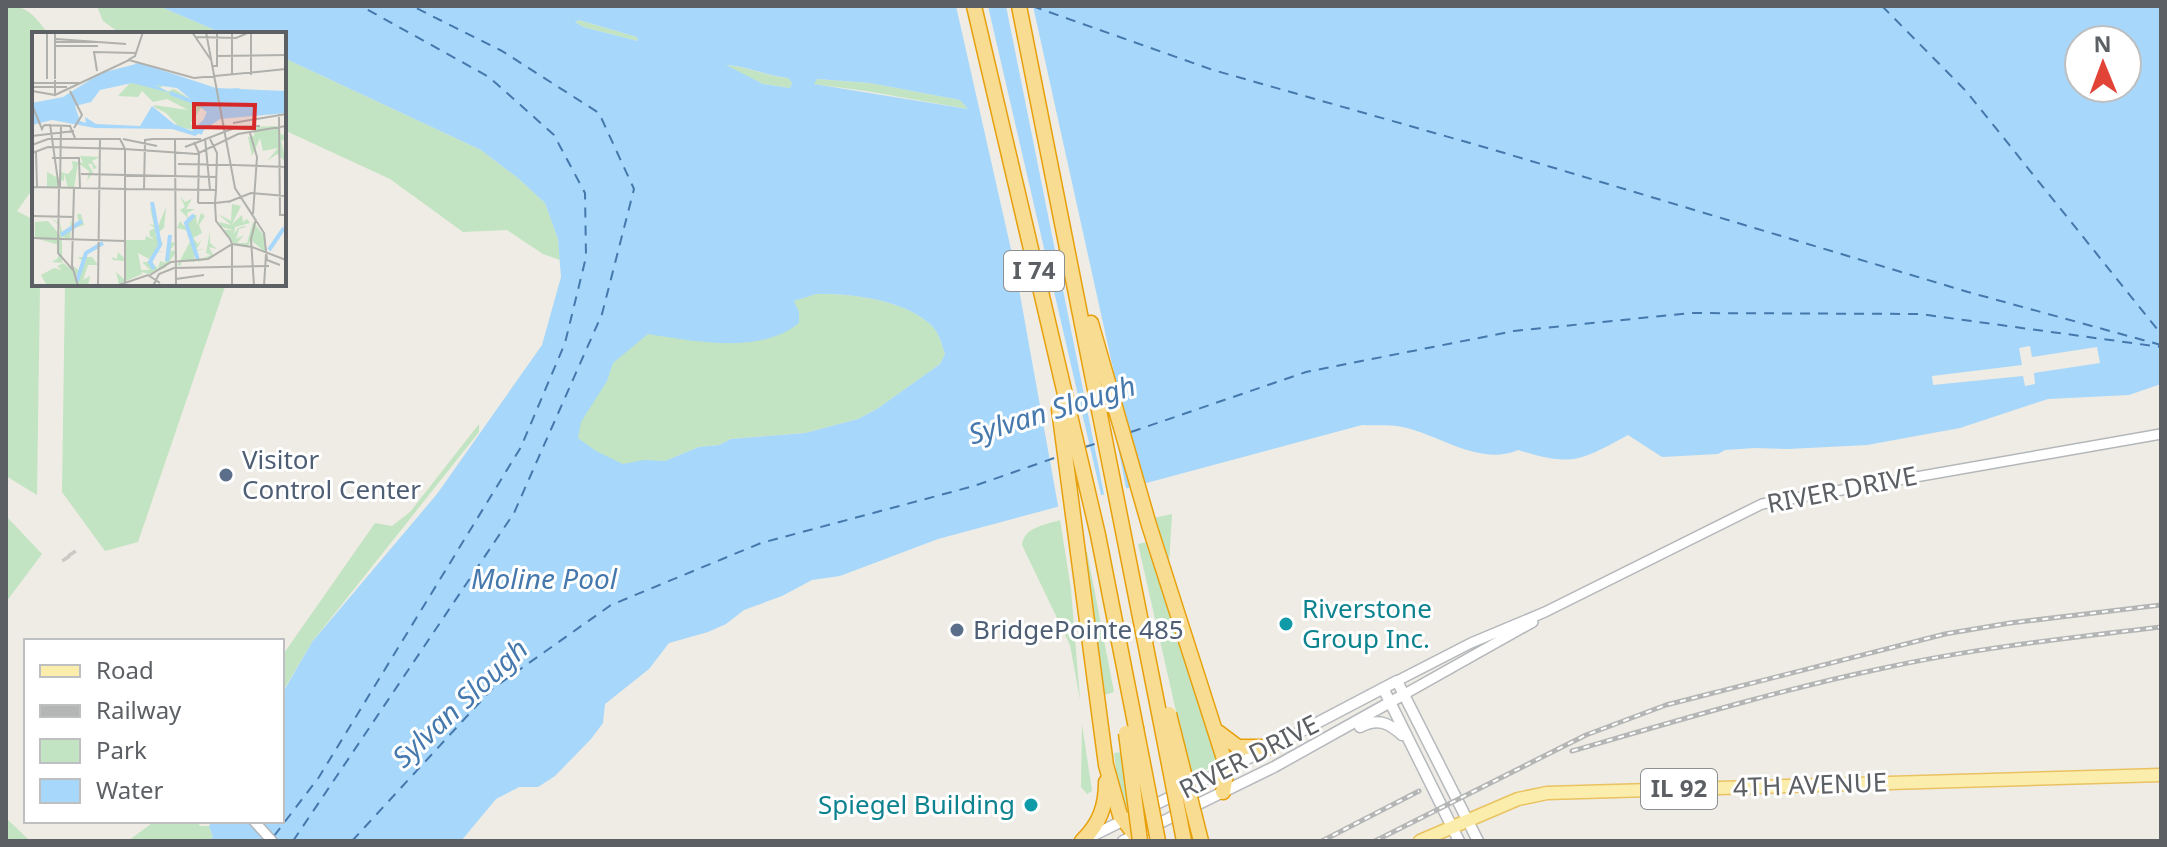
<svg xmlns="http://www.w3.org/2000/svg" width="2167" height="847" font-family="'Noto Sans',sans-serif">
<rect width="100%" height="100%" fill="#eeece4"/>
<!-- green -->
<path fill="#c2e4c2" d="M 6,6 C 30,6 34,17 49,34 L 34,34 L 34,192 L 29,194 L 17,211 L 34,220 L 34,284 L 40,284 L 37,495 L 6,476 Z
M 97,6 L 159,6 L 224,34 L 121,34 L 103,21 Z
M 579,20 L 637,37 L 638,41 L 583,27 L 575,22 Z
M 284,58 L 481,150 L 519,179 L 545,203 L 558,239 L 560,260 L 543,254 L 507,230 L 463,232 L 390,179 L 284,130 Z
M 724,65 C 746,66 766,76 788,78 L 792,83 L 790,88 L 763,84 Z
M 816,79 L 870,83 L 960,100 L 968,109 L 866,91 L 813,84 Z
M 65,284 L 226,284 L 138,542 L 105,551 L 62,492 Z
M 816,294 C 852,293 905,300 931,325 C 939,332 942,345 945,354 L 940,364 L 877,409 L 858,419 L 805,433 L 731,439 L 719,445 L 699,447 L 665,461 L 628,469 L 569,442 L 621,323 L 793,301 Z
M 479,424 L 479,432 L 312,642 L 282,693 L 282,656 L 375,523 L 392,526 L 410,512 Z
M 1172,514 L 1169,563 L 1167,563 L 1154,518 Z
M 6,516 L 42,554 L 6,602 Z
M 1060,520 L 1071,589 L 1080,700 L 1070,645 L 1022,545 C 1024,527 1045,525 1060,520 Z
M 1147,542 L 1216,758 L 1217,764 L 1191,777 L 1138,544 Z
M 1087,552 L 1114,692 L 1104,695 L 1083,553 Z
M 1082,724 L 1092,791 L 1087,794 L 1081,787 Z
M 1123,752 L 1131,804 L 1124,807 L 1119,794 L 1114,753 Z
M 6,818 L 30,841 L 6,841 Z
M 155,821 L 197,821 L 200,826 L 209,826 L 213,837 L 209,841 L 128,841 Z"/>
<!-- water -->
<path fill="#a7d7fb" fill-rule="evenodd" d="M 159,6 L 2161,6 L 2161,384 L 2129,395 L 2048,399 L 1960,428 L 1867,445 L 1788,449 L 1755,448 L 1725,450 L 1718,454 L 1662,457 L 1628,435 C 1580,461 1572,467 1518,450 C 1482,466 1442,437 1407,428 C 1393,424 1377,426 1362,425 L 938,539 L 840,576 L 812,580 L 782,596 L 744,610 L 726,624 L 708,632 L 669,643 L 649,669 L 605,704 L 603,723 L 591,739 L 555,776 L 538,787 L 519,787 L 496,799 L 461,841 L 209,841 L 213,837 L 209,826 L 212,821 L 282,821 L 282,694 L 312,642 L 437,494 L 542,345 L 561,277 L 558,239 L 545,203 L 519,179 L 481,150 L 284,58 L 284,34 L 224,34 ZM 579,20 L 637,37 L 638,41 L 583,27 L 575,22 ZM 2079,40 L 2127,40 L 2127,88 L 2079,88 ZM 726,65 C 748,66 766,76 788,78 L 792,83 L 790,88 L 763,84 ZM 817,79 L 870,83 L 960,100 L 968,109 L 814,84 ZM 816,294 C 852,293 905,300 931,325 C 939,332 942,345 945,354 L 940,364 L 877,409 L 858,419 L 805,433 L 731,439 L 719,445 L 699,447 L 665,461 L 644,460 L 623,464 L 596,451 L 578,438 L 581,422 L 607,381 L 613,363 L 648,334 C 694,341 760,355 799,323 L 799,312 L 794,301 Z"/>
<!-- pier -->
<path fill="#eeece4" d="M 956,6 L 988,6 L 1102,499 L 1059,511 L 1015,267 Z
M 1006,6 L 1033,6 L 1124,418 L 1116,437 L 1127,493 L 1105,499 Z
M 2030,346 L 2032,357 L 2097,347 L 2100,363 L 2034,373 L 2035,384 L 2025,386 L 2023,376 L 1933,385 L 1932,376 L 2022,365 L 2019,348 Z"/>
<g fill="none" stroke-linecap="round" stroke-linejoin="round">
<!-- ferry -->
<path stroke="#4578ac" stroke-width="2" stroke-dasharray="10 8" stroke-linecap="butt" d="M 1032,6 L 1213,70 L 1491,149 L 1968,292 L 2161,345
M 1882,6 L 1966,91 L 2161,334
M 1131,432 L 1306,372 L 1514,331 L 1691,313 L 1920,314 L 2161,347
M 1085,447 L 1098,443
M 274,836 L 319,777 L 521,447 L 565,343 L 586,257 L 585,193 L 554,135 L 489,77 L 361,6
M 293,841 L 514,513 L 602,314 L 634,189 L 599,113 L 502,51 L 412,6
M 352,841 L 492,689 L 611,605 L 761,543 L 974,486 L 1060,456"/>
<!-- tertiary-tunnel -->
<path stroke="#cac9c4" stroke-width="9" stroke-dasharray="9 4.5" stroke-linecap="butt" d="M 71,552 L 73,555
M 65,557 L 67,560"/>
<!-- tertiary casing -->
<g stroke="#b4b7ba" stroke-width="12">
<path id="tertiary" d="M 1397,681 L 1471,643 L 1545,612 L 1762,504 L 2161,434
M 1403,695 L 1533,622
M 254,821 L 272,841"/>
</g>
<!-- secondary casing -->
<g stroke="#b6b9bd" stroke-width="13">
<path id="secondary" d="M 1383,688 L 1459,841
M 1360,727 C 1377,718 1388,722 1402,735
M 1088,838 L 1271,747 L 1397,681 L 1478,841
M 1123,841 L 1274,767 L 1403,695"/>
</g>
<!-- primary casing -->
<g stroke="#eac261" stroke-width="15">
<path id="primary" d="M 1420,841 L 1518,799 L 1547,793 L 2161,775"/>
</g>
<!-- motorway casing -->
<g stroke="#e7a00b" stroke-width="17">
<path id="motorway" d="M 974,6 L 1098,535 L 1136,728
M 1019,6 L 1160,718
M 1091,323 L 1149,525 L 1225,762 L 1226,775 L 1223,792
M 1059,409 L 1106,765 L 1120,815 L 1135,835
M 1218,732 L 1238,747 L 1271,747
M 1082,841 C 1100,823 1106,806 1106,782"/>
</g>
<!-- tertiary -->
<use href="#tertiary" stroke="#fff" stroke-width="9"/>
<!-- secondary -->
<use href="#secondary" stroke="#fff" stroke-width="10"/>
<!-- primary -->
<use href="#primary" stroke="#fbedac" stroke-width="12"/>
<!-- motorway -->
<use href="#motorway" stroke="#f8dc91" stroke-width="14"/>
<!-- rail casing -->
<g stroke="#b4b5b5" stroke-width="5">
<path id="rail" d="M 1572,751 C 1676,721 1779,690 1884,668 C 1975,648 2068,638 2161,627
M 1322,841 L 1419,791
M 1375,841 L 1586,735 L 1666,705 L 1945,634 L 2010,623 L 2161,605"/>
</g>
<!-- rail -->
<use href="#rail" stroke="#fff" stroke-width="2" stroke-dasharray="6" stroke-linecap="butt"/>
<!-- motorway-bridge casing -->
<g stroke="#e7a00b" stroke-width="17" stroke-linecap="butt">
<path id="motorway-bridge" d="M 1169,714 L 1201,841
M 1160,718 L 1184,841
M 1136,728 L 1158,841
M 1126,733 L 1140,841"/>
</g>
<!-- motorway-bridge -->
<use href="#motorway-bridge" stroke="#f8dc91" stroke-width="14"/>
</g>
<!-- markers -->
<g fill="#5c6f8a" stroke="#fff" stroke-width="3">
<circle cx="226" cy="475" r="8"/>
<circle cx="957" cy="630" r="8"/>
</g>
<g fill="#0f9aa8" stroke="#fff" stroke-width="3">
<circle cx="1286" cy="624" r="8"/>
<circle cx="1031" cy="805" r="8"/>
</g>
<g text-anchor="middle" stroke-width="6" stroke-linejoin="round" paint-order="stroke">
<!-- shield labels -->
<g fill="#fff" stroke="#8d9092" stroke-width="2">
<rect x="1004" y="251" width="60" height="40" rx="6"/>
<rect x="1641" y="769" width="76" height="40" rx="6"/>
</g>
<g font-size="24" font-weight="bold" fill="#5c6064">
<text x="1034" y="279">I 74</text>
<text x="1679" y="797">IL 92</text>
</g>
<!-- service labels -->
<g font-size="26" fill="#4e5e75" stroke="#fff" text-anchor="start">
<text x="242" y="469">Visitor<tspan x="242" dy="30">Control Center</tspan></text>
<text x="973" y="639">BridgePointe 485</text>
</g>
<!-- street labels -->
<g font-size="26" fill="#5c6064" stroke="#fff">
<text transform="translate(1842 490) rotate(-11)" y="9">RIVER DRIVE</text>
<text transform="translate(1249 757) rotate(-27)" y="9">RIVER DRIVE</text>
<text transform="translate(1810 785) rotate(-2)" y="9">4TH AVENUE</text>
</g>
<!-- culture labels -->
<g font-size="26" fill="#0d838f" stroke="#fff" text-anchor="start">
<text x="1302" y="618">Riverstone<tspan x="1302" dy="30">Group Inc.</tspan></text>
<text x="1015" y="814" text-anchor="end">Spiegel Building</text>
</g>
<!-- water labels -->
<g font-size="28" font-style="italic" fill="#4578ac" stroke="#fff">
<text transform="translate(1052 410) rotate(-17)" y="10">Sylvan Slough</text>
<text x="544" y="589">Moline Pool</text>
<text transform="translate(460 703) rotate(-43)" y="10">Sylvan Slough</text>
</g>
</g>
<!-- overview -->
<g transform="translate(32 32)">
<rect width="254" height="254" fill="#eeece4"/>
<path d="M 98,51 L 132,53 L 128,56 L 134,60 L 142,57 L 178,79 L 169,76 L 158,92 L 168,95 L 162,98 L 147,95 L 134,81 L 122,75 L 122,73 L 156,78 L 135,67 L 121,70 L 110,59 L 106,65 L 86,64 ZM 246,94 L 249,103 L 254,102 L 254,109 L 249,108 L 254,130 L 245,122 L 235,129 L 246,116 L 231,119 L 228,106 L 220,124 L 216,105 L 222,104 L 222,95 ZM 48,124 L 68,125 L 60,129 L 65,136 L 61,137 L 60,132 L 56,132 L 61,140 L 55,149 L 57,139 L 46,131 L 42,156 L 36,156 L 32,141 L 32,149 L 25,147 L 27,156 L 15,155 L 15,140 L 28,147 L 29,140 L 36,142 L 41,136 L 40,129 L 51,131 ZM 148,164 L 153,170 L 160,167 L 154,177 L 163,177 L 155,181 L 156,186 L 164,182 L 165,193 L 169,181 L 173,184 L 167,193 L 170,201 L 161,206 L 166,212 L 170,207 L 164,218 L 173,217 L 164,219 L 166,228 L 179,223 L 174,221 L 178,199 L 178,211 L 185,217 L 177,215 L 181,223 L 177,226 L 166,230 L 162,223 L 163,230 L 149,229 L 149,233 L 145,234 L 160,206 L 155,204 L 158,199 L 145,196 L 148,189 L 154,196 L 155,185 L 148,178 L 153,175 ZM 200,172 L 209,174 L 200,192 L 210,183 L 211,190 L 215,187 L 218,191 L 203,195 L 202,202 L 206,196 L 212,194 L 214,195 L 207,197 L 204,207 L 212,203 L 205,211 L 215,211 L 221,190 L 233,205 L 234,221 L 219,208 L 216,214 L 201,211 L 190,198 L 201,198 L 189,195 L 187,190 L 199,193 L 186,182 L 199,189 ZM 123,175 L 125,197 L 134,175 L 132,196 L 123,203 L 131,211 L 126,219 L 132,220 L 125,220 L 120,230 L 126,237 L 128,229 L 133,231 L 138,203 L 138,210 L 144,211 L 138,218 L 144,220 L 133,236 L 117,242 L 110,240 L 109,238 L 118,238 L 110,230 L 117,230 L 118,221 L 117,227 L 106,221 L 110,242 L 87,252 L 84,240 L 93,248 L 93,229 L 81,228 L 80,225 L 85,227 L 86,220 L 92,226 L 93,208 L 113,208 L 114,204 L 123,208 L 118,204 L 117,199 L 123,196 L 117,192 L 122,193 L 118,176 L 122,180 ZM 45,182 L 49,182 L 52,193 L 39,197 L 38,207 L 30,205 L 30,230 L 43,240 L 41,234 L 48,239 L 53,231 L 46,225 L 60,225 L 66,233 L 56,233 L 51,248 L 58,244 L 56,254 L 15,254 L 9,243 L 22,236 L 30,238 L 25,234 L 32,231 L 20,230 L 26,226 L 27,213 L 3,206 L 3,190 L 16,189 L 28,203 L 28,194 L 18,185 L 28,192 L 31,202 L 38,197 L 39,187 L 41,195 L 47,191 Z" fill="#c2e4c2"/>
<path d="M 108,31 L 184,56 L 254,59 L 254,81 L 188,87 L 163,104 L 140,97 L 63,96 L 20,88 L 0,93 L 0,71 L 31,65 L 69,41 ZM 100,51 L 139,61 L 123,53 L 145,56 L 177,82 L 160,99 L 142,92 L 120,74 L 108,94 L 64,92 L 53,85 L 54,91 L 48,89 L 43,74 L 59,70 L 68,58 Z" fill="#a7d7fb" fill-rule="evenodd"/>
<path fill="none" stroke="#a7d7fb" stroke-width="4" d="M 103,33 L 181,58M 103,35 L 140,52M 187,60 L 206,58 L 220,80M 138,61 L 161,70M 191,72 L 223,83M 168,102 L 179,75 L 139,49 L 185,70M 120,170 L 128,213 L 118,230 L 122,237M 162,183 L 154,191 L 166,228M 29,203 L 50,189M 237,218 L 252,196M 135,229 L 138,203M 45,249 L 54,221 L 71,211"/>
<path fill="none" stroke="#b0b0ad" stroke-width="2" d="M 15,0 L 15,47M 160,0 L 179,28M 174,0 L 203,156 L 232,201 L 235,228 L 248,233M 200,0 L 200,44M 163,5 L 204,6 L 218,0M 24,7 L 94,12M 23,10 L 66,10M 24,14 L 66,14M 185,24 L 254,23M 96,28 L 103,24 L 111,0M 180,34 L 185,34 L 185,0M 65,39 L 62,20 L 104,21M 219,43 L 219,0M 23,47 L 23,0M 0,51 L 50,51M 0,55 L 35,55M 0,59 L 23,63 L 23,48M 38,59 L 50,83 L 42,96M 23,63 L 97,28 L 162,46 L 254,37M 0,73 L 10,97 L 12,93M 247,82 L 248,183 L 254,183M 201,91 L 254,82M 18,92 L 27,156 L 26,221 L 41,238M 12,93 L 38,94 L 43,106M 218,101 L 225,125 L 221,182M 0,104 L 42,99M 173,106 L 178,158M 91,107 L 125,114M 121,107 L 169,107M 143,107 L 144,254M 178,107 L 185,121 L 184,158M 162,110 L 167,121 L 166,171M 0,113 L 16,107 L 88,107 L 93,117 L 165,122 L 206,102 L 254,94M 153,115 L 205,95 L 228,94M 4,119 L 5,155M 0,121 L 16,115 L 93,117M 0,123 L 1,160M 20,126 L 47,126 L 48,157M 146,132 L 204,133M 202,133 L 254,135M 49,142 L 184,145M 1,155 L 95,157M 28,155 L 29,93M 42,156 L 40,233 L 46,254M 93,157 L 184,158M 112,157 L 113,108 L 121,107M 184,158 L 183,171 L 200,169M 196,170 L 219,161 L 254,164M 166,171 L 183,171 L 184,189 L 198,207M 0,184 L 42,185M 0,206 L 93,209M 220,215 L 254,228M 118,243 L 139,230 L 176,227 L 200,212 L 198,207M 144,247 L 172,243M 93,251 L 93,117M 66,254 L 68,107M 84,254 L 116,243 L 128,251M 121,254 L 127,242 L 142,236 L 237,234M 200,254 L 200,212 L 220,215M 222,254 L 219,207 L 224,187M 232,254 L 234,222"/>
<path fill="#d62828" fill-opacity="0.15" stroke="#d62828" stroke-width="4" d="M 162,72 L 223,73 L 222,96 L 162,95 Z"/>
<rect width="254" height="254" fill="none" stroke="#5c6064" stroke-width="4"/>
</g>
<!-- border -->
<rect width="2167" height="847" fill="none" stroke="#5c6064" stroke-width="16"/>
<!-- legend -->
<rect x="24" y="639" width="260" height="184" fill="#ffffff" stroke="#bebfc1" stroke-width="2"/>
<rect x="40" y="665" width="40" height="12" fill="#fbedac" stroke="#bebfc1" stroke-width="2"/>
<text x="96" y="679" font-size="24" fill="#5c6064">Road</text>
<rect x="40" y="705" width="40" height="12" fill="#b4b5b5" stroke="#bebfc1" stroke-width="2"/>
<text x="96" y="719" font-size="24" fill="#5c6064">Railway</text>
<rect x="40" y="739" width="40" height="24" fill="#c2e4c2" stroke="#bebfc1" stroke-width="2"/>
<text x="96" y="759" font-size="24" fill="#5c6064">Park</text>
<rect x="40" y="779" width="40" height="24" fill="#a7d7fb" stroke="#bebfc1" stroke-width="2"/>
<text x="96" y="799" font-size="24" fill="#5c6064">Water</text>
<!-- north arrow -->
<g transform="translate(2103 64) rotate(359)"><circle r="38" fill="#ffffff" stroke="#bebfc1" stroke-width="2"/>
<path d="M0-6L14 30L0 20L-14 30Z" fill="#e14337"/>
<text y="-12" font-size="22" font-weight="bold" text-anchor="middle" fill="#5c6064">N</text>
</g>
</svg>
